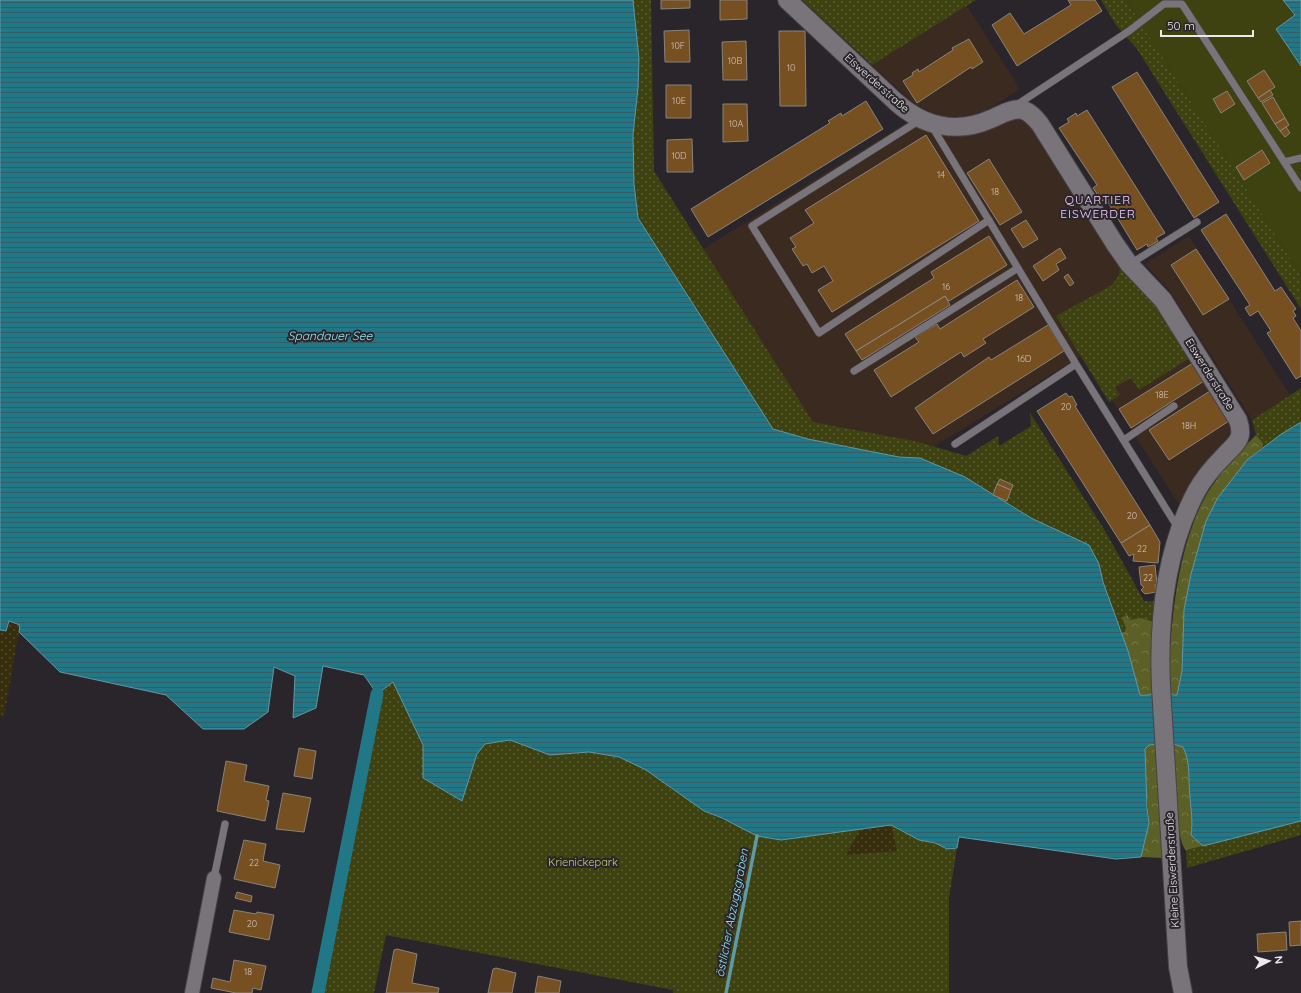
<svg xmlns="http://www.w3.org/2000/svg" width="1301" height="993" font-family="Quicksand,sans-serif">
<defs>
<pattern id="grass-dots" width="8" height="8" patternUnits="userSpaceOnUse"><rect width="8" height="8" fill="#3e4110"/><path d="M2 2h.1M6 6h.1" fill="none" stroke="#5a5c33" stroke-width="1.8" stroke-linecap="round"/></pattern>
<pattern id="forest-crowns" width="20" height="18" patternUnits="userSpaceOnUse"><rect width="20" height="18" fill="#5d6026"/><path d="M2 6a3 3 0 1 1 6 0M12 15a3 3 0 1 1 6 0" fill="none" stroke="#747746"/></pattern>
<pattern id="sand-dots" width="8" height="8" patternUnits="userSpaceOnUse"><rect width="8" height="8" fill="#362e0d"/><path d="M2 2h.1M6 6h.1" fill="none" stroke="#534c31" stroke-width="1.8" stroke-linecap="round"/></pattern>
<pattern id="water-rules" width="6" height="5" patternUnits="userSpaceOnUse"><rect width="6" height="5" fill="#227786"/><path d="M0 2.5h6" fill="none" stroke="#345e66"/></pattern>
</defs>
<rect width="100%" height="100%" fill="#29252a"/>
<!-- commercial -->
<path fill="#3b2a20" d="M 967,6 L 1020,89 L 994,106 L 976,114 L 959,117 L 938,115 L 916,105 L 872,65 Z
M 1015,116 L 1028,121 L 1150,297 L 1230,420 L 1230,435 L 1195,476 L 1180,506 L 1083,355 L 935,446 L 813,422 L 703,249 L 907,122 L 930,132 L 956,136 L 988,130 Z
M 1189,236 L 1290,395 L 1252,420 L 1169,290 L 1145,264 Z"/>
<!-- grass -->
<path fill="url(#grass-dots)" d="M 633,0 L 651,0 L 654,171 L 813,422 L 919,442 L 966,456 L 998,436 L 999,446 L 1031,426 L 1030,413 L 1107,534 L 1144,601 L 1155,601 L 1152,639 L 1156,689 L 1123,641 L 1103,582 L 1099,564 L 1089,545 L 1031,518 L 965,477 L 920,458 L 899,457 L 808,439 L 773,429 L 638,218 L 634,184 L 633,135 L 638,88 L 639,59 Z
M 802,0 L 976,0 L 872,65 Z
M 1101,0 L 1126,0 L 1146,31 L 1301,275 L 1301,309 L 1137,49 L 1116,25 Z
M 1120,265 L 1150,297 L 1190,358 L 1139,390 L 1131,378 L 1115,387 L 1120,395 L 1109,402 L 1056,316 L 1112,285 L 1119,275 Z
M 1301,388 L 1301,422 L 1263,447 L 1263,443 L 1256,435 L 1252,420 Z
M 393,682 L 423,745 L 423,778 L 462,801 L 477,754 L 485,744 L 510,740 L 550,755 L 589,752 L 619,757 L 646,770 L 704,811 L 733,824 L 891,825 L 919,840 L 935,843 L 947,848 L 957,848 L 949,898 L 949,993 L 673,993 L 673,990 L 386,935 L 374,993 L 318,993 L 377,694 Z
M 1301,821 L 1301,835 L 1187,868 L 1186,850 Z"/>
<!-- forest -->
<path fill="url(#forest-crowns)" d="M 1256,435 L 1263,443 L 1263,447 L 1247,460 L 1217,499 L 1184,610 L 1182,671 L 1177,696 L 1168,693 C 1170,633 1175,559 1201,505 C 1214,478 1235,456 1256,435 Z
M 1127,615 L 1130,620 L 1142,618 L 1153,622 L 1152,639 L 1156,689 L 1154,693 L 1148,697 L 1139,695 L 1128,651 L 1121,633 L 1125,632 L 1126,628 L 1122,618 Z
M 1173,744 L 1183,747 C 1191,763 1188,779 1190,797 C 1191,811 1193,820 1191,835 L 1203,846 L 1186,850 C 1175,841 1174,762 1173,744 Z
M 1149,745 L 1155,745 L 1155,754 L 1159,766 L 1163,858 L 1141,857 L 1149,823 L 1144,756 L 1145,749 Z"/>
<!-- sand -->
<path fill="url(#sand-dots)" d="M 9,621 L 20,625 L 4,717 L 0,716 L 0,630 L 6,631 Z
M 891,825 L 897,851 L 846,855 L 860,830 Z"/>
<!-- garden -->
<path fill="#3e4110" d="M 1126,0 L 1283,0 L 1295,15 L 1276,29 L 1301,66 L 1301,275 Z"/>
<!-- water -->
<path fill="url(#water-rules)" stroke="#5f99a5" d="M 0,0 L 633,0 L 639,59 L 638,88 L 633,135 L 634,184 L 638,218 L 773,429 L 808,439 L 899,457 L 920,458 L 965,477 L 1031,518 L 1089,545 L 1099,564 L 1103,582 L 1128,651 L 1140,695 C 1149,697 1158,690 1168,693 C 1172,693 1173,696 1177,695 L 1182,671 L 1184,610 L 1191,574 L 1206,521 L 1217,499 L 1247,460 L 1280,435 L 1301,422 L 1301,821 L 1203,846 L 1191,835 C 1193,820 1191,811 1190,797 C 1188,779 1191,763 1183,747 L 1170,743 L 1149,745 L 1145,749 L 1147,808 L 1149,823 L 1141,857 L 1116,859 L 959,837 L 957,848 L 947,849 L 935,843 L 919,840 L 891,825 L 781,840 L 757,836 L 722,818 L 704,811 L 646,770 L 619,757 L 589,752 L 550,755 L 510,740 L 485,744 L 477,754 L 462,801 L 423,778 L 423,745 L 393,682 L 377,694 L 364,675 L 323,666 L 316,708 L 293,718 L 295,676 L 274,667 L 268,712 L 244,729 L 203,729 L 166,695 L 60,672 L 19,632 L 20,625 L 9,621 L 6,631 L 0,630 Z
M 1283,0 L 1301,0 L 1301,66 L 1276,29 L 1295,15 Z"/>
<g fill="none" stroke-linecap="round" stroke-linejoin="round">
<!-- stream -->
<path stroke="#5f99a5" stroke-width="3.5" d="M 726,993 L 757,836"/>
<!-- canal -->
<path stroke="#227786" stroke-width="13" d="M 318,993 L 377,694"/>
</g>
<!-- building -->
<path fill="#775022" stroke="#88837d" d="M 661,0 L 690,0 L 690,8 L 661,9 Z
M 720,0 L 747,0 L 747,19 L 720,20 Z
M 1068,0 L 1095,0 L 1102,11 L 1017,66 L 992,25 L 1010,13 L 1024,34 L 1071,5 Z
M 689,30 L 690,62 L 665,62 L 664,31 Z
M 779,31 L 805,31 L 806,106 L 780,106 Z
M 969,39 L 983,62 L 972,69 L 971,67 L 917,103 L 903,81 L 913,75 L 912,73 L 918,69 L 919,72 L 953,50 L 952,48 Z
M 746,41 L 747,80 L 723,80 L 722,42 Z
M 1264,70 L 1275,87 L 1258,98 L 1247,81 Z
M 1137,72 L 1219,202 L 1194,218 L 1112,87 Z
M 666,85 L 691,85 L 691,118 L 666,118 Z
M 1270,90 L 1273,95 L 1261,102 L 1258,98 Z
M 1227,91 L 1235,104 L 1221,113 L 1213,99 Z
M 1273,97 L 1285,118 L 1275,124 L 1262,103 Z
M 866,101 L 883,129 L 708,237 L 691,209 L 830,123 L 828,121 L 841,113 L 842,116 Z
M 723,104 L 747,104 L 748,141 L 723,142 Z
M 1087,110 L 1165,233 L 1156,238 L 1158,241 L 1148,247 L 1147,244 L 1137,250 L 1106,199 L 1102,201 L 1093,188 L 1097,185 L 1059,128 L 1069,122 L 1067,119 L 1076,113 L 1077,116 Z
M 1285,118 L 1289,125 L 1280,131 L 1275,124 Z
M 1286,127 L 1290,133 L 1285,137 L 1280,131 Z
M 926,135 L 979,221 L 832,312 L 818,290 L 833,281 L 824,266 L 812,273 L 807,264 L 803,266 L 792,249 L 796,247 L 790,238 L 814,223 L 805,210 Z
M 692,139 L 693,172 L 667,172 L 667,140 Z
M 1262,150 L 1270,163 L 1244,180 L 1236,167 Z
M 989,159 L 1022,212 L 1000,225 L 967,173 Z
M 1226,214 L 1275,291 L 1281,287 L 1296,309 L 1293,311 L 1296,316 L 1293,318 L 1301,331 L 1301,376 L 1296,379 L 1267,333 L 1271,331 L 1258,311 L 1250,316 L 1245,308 L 1250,305 L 1201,230 Z
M 1026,220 L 1038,239 L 1023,248 L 1011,229 Z
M 989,236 L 1007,265 L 949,301 L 945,296 L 856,351 L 845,334 L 934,278 L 931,272 Z
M 1060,248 L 1066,258 L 1056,264 L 1059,270 L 1043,281 L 1033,266 Z
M 1196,249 L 1229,299 L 1203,315 L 1171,265 Z
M 1068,274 L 1074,283 L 1070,286 L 1064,277 Z
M 1017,280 L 1034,307 L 983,339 L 986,343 L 964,357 L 961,352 L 891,397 L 874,370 L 919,342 L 915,337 L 937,324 L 940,329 Z
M 945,296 L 950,305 L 862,360 L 856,351 Z
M 1048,325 L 1064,351 L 933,434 L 915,408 L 989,357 L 991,360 Z
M 1193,363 L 1204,381 L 1131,428 L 1119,409 Z
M 1210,391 L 1229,421 L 1169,460 L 1149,430 Z
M 1066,393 L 1069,397 L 1072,396 L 1077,405 L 1075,406 L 1150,525 L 1121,543 L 1037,411 Z
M 1000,479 L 1013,485 L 1011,490 L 997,484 Z
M 997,484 L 1011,490 L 1007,501 L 993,495 Z
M 1150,525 L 1160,542 L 1158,563 L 1133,561 L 1134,554 L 1129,556 L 1121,543 Z
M 1155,565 L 1157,584 L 1155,585 L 1156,592 L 1145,594 L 1141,590 L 1144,587 L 1141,585 L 1139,567 Z
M 299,748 L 316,751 L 312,779 L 294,776 Z
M 226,761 L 247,765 L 244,781 L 269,786 L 266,800 L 269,801 L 265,821 L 217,811 Z
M 283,793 L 311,798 L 304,832 L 276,829 Z
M 244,840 L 266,844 L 263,861 L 280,865 L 275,888 L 234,879 Z
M 237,892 L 252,896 L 251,902 L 235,898 Z
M 234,910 L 256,914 L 257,912 L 274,915 L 269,940 L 229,932 Z
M 1301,921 L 1301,945 L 1290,946 L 1289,922 Z
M 1286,932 L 1287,950 L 1258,952 L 1257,934 Z
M 397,949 L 417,954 L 412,983 L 439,988 L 438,993 L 386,993 L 394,950 Z
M 234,960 L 266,966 L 261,990 L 253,988 L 252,993 L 236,993 L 211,988 L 213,978 L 230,982 Z
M 496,968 L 516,973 L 512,993 L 488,993 L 493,969 Z
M 538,976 L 561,981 L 559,993 L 535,993 Z"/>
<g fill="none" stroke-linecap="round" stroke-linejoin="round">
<!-- service casing -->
<g stroke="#464347" stroke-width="8">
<path id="service" d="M 1015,106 L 1129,31 L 1164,4 L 1182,4 L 1301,188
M 920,120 L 752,226 L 819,333 L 989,220
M 932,125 L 936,133 L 1076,364 L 1178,528
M 1284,162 L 1301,158
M 1130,264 L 1197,222
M 854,371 L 1018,268
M 1124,440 L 1174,406
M 955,444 L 1076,364
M 214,878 L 225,824"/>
</g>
<!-- minor casing -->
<g stroke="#464347" stroke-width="16">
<path id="minor" d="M 192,993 L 214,878"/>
</g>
<!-- tertiary casing -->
<g stroke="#464347" stroke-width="20">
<path id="tertiary" d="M 787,0 L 896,102 C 924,127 957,134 991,119 C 1001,115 1012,107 1023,110 C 1030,112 1035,118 1040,124 L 1115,244 L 1129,264 L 1163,300 L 1238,420 C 1240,426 1242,434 1238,440 C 1235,446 1228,451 1224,456 C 1213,467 1203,479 1196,492 C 1165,551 1158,621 1161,687 L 1178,967 L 1183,993"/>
</g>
<!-- service -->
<use href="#service" stroke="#79747a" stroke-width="7"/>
<!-- minor -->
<use href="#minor" stroke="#79747a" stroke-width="14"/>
<!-- tertiary -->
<use href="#tertiary" stroke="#79747a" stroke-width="18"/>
</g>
<g text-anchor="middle" stroke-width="4" stroke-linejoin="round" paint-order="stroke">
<!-- number labels -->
<g font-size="9" fill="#cfc3ba">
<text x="678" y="49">10F</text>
<text x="735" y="64">10B</text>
<text x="791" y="71">10</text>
<text x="679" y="104">10E</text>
<text x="736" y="127">10A</text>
<text x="679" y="159">10D</text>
<text x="941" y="178">14</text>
<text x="995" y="195">18</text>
<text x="946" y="290">16</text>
<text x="1019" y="301">18</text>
<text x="1024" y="362">16D</text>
<text x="1162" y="398">18E</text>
<text x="1066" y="410">20</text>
<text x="1189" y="429">18H</text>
<text x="1132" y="519">20</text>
<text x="1142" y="552">22</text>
<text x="1148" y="581">22</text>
<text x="254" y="866">22</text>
<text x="252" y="927">20</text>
<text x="248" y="975">18</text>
</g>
<!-- street labels -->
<g font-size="11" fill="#ece9ed" stroke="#29252a">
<text transform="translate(877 83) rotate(42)" y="4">Eiswerderstraße</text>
<text transform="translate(1210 374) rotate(58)" y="4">Eiswerderstraße</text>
<text transform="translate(1172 870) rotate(-93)" y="4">Kleine Eiswerderstraße</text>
</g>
<!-- park labels -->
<g font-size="11" fill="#c7cd76" stroke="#29252a">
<text x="583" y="866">Krienickepark</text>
</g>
<!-- neighbourhood labels -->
<g font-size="12" letter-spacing="1" fill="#f8ceff" stroke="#29252a">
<text x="1098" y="204">QUARTIER<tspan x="1098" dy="14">EISWERDER</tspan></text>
</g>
<!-- water labels -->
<g font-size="12" font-style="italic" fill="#8fe8f9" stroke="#29252a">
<text x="330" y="340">Spandauer See</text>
<text transform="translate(732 913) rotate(-79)" y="4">östlicher Abzugsgraben</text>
</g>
</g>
<!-- north arrow -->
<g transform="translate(1269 961) rotate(84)" stroke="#29252a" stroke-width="3" paint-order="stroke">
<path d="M0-3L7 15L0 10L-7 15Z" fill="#ece9ed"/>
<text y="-6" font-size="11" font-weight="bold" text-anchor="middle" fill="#ece9ed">N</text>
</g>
<!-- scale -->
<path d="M1161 30v6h92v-6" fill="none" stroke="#ece9ed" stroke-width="2"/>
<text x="1167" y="30" font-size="12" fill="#ece9ed" stroke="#29252a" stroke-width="3" paint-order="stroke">50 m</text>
</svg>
